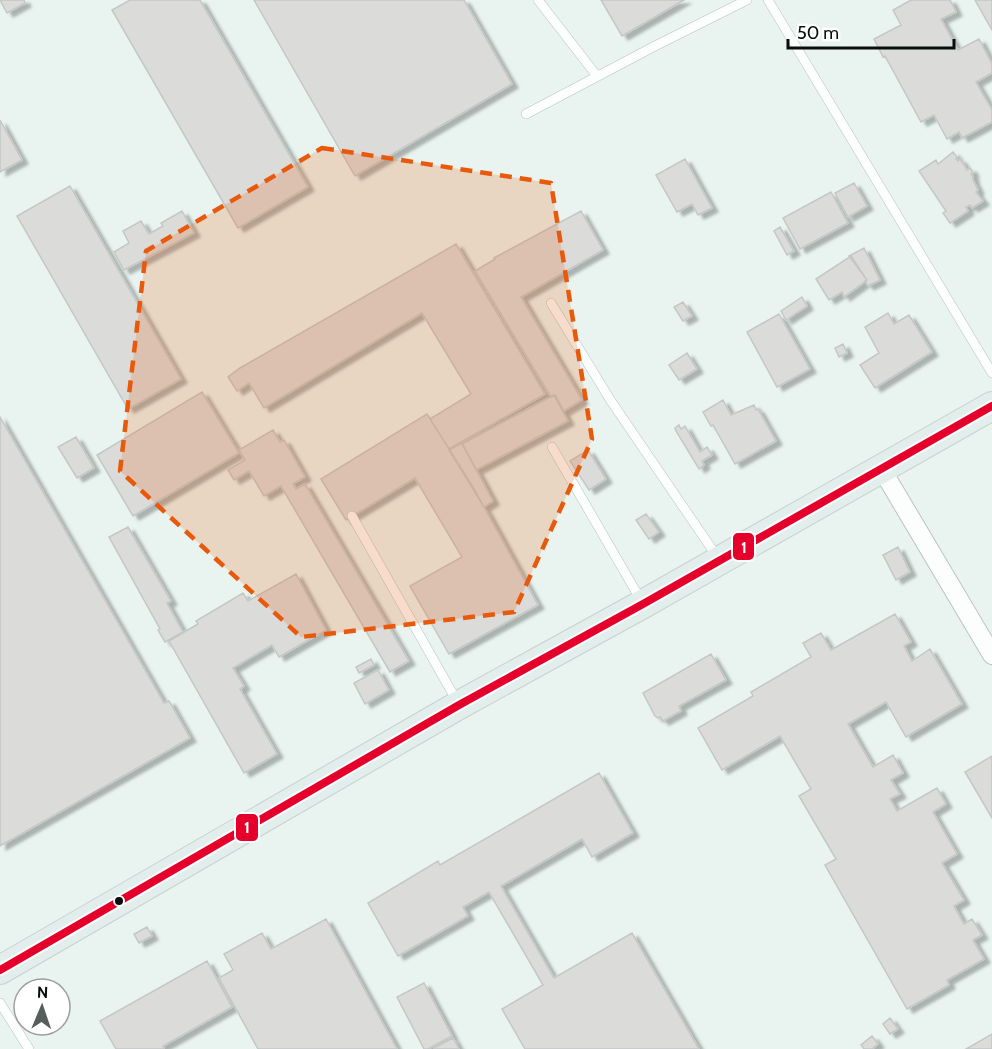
<svg xmlns="http://www.w3.org/2000/svg" width="992" height="1049" font-family="Cabin,sans-serif">
<defs>
<filter id="shadow"><feDropShadow dx="6" dy="4" stdDeviation="1.5" flood-color="#0004"/></filter>
</defs>
<rect width="100%" height="100%" fill="#e9f4f1"/>
<!-- building -->
<path fill="#dbdbda" stroke="#c5c7c6" stroke-width="1.5" filter="url(#shadow)" d="M 0,0 L 24,0 L 25,3 L 7,13 Z
M 130,0 L 200,0 L 308,187 L 238,228 L 112,10 Z
M 254,0 L 464,0 L 512,84 L 355,176 Z
M 601,0 L 684,0 L 622,36 Z
M 911,0 L 950,0 L 956,12 L 941,19 L 958,50 L 979,39 L 992,64 L 992,73 L 976,82 L 992,110 L 992,122 L 962,138 L 959,132 L 947,139 L 934,115 L 921,122 L 885,56 L 883,57 L 874,39 L 901,25 L 893,10 Z
M 975,0 L 992,0 L 992,30 Z
M 0,120 L 22,160 L 0,172 Z
M 953,152 L 957,157 L 956,159 L 958,161 L 960,159 L 967,170 L 970,168 L 973,173 L 971,174 L 973,177 L 973,180 L 978,190 L 976,192 L 983,201 L 972,208 L 970,205 L 966,207 L 968,211 L 950,223 L 943,213 L 946,211 L 919,171 L 936,160 L 938,164 Z
M 685,159 L 712,208 L 698,215 L 692,204 L 677,212 L 656,175 Z
M 854,183 L 867,206 L 848,217 L 835,193 Z
M 70,186 L 181,379 L 128,409 L 17,216 Z
M 831,192 L 848,223 L 800,249 L 783,218 Z
M 182,211 L 194,233 L 124,270 L 114,252 L 129,243 L 123,231 L 141,221 L 149,234 L 163,226 L 161,223 Z
M 581,211 L 603,250 L 521,297 L 582,400 L 564,411 L 555,395 L 551,397 L 475,271 L 495,259 L 494,258 Z
M 780,227 L 794,251 L 787,255 L 774,231 Z
M 456,244 L 545,394 L 449,449 L 430,419 L 471,394 L 422,313 L 264,408 L 249,383 L 237,391 L 228,377 L 240,368 Z
M 864,248 L 880,280 L 868,286 L 865,281 L 867,280 L 849,256 Z
M 851,256 L 867,280 L 844,297 L 842,292 L 829,300 L 816,279 Z
M 802,297 L 807,306 L 786,320 L 781,311 Z
M 683,302 L 692,316 L 683,321 L 674,307 Z
M 888,313 L 894,324 L 909,315 L 932,352 L 875,388 L 860,365 L 879,353 L 865,327 Z
M 779,314 L 810,369 L 777,387 L 747,332 Z
M 843,344 L 847,353 L 839,357 L 835,348 Z
M 687,353 L 697,369 L 679,380 L 669,365 Z
M 202,392 L 239,453 L 133,516 L 97,455 Z
M 554,395 L 568,421 L 476,470 L 462,444 Z
M 723,400 L 731,415 L 754,405 L 756,410 L 758,409 L 776,441 L 735,464 L 713,425 L 711,426 L 703,412 Z
M 427,414 L 473,487 L 538,605 L 449,654 L 410,586 L 462,557 L 415,478 L 346,520 L 321,479 Z
M 0,417 L 164,703 L 169,701 L 190,738 L 0,846 Z
M 679,425 L 681,429 L 685,426 L 700,452 L 707,447 L 712,455 L 702,461 L 704,465 L 699,469 L 676,431 L 675,428 Z
M 273,430 L 280,442 L 284,440 L 305,477 L 293,484 L 296,489 L 305,484 L 409,661 L 391,671 L 390,672 L 281,486 L 264,496 L 249,471 L 234,480 L 228,470 L 245,460 L 239,450 Z
M 76,437 L 94,468 L 77,478 L 58,447 Z
M 462,443 L 493,501 L 484,507 L 449,450 Z
M 588,450 L 606,479 L 589,490 L 570,461 Z
M 646,514 L 659,532 L 649,539 L 636,520 Z
M 128,527 L 171,601 L 167,603 L 183,632 L 165,642 L 158,630 L 160,629 L 109,537 Z
M 898,547 L 910,572 L 896,580 L 883,555 Z
M 296,574 L 326,630 L 279,657 L 272,645 L 233,668 L 244,686 L 240,689 L 277,754 L 244,773 L 169,641 L 198,624 L 196,621 L 243,593 L 248,601 Z
M 895,614 L 911,642 L 904,646 L 912,661 L 930,649 L 962,704 L 906,737 L 886,702 L 848,724 L 873,767 L 893,755 L 903,773 L 891,780 L 900,794 L 890,799 L 897,811 L 937,788 L 946,804 L 933,812 L 957,854 L 942,863 L 964,900 L 954,906 L 964,924 L 972,919 L 982,935 L 973,940 L 984,959 L 947,980 L 949,985 L 907,1009 L 825,865 L 836,859 L 799,796 L 811,789 L 780,736 L 722,770 L 698,728 L 753,696 L 751,692 L 811,657 L 803,643 L 821,633 L 831,650 Z
M 711,654 L 726,680 L 679,706 L 681,711 L 663,721 L 660,717 L 658,718 L 655,716 L 643,693 Z
M 371,659 L 374,665 L 359,673 L 356,667 Z
M 378,670 L 389,690 L 365,704 L 354,683 Z
M 992,756 L 992,818 L 965,772 Z
M 599,773 L 633,833 L 592,857 L 582,839 L 501,886 L 554,978 L 632,933 L 699,1049 L 525,1049 L 502,1009 L 543,985 L 489,892 L 463,907 L 468,916 L 398,956 L 368,903 L 438,861 L 440,865 Z
M 326,919 L 397,1049 L 258,1049 L 219,978 L 233,970 L 224,954 L 262,933 L 271,949 Z
M 147,927 L 152,936 L 139,943 L 134,934 Z
M 207,961 L 232,1007 L 163,1046 L 164,1049 L 116,1049 L 100,1021 Z
M 424,983 L 452,1036 L 428,1049 L 424,1049 L 397,997 Z
M 890,1018 L 898,1029 L 890,1034 L 883,1024 Z
M 992,1034 L 992,1049 L 966,1049 Z
M 872,1036 L 878,1044 L 872,1049 L 864,1049 L 861,1045 Z
M 453,1038 L 459,1049 L 434,1049 L 434,1048 Z"/>
<g fill="none" stroke-linecap="round" stroke-linejoin="round">
<!-- service casing -->
<g stroke="#bac3c1" stroke-width="10">
<path id="service" d="M 538,0 L 597,76
M 768,0 L 992,373
M 526,114 L 655,46 L 747,0
M 551,303 L 611,401 L 718,558
M 552,447 L 642,602
M 352,516 L 458,703
M 0,1003 L 29,1049"/>
</g>
<!-- minor casing -->
<g stroke="#bac3c1" stroke-width="20">
<path id="minor" d="M 881,468 L 992,655"/>
</g>
<!-- primary casing -->
<g stroke="#cad0ce" stroke-width="30">
<path id="primary" d="M 0,970 L 459,705 L 643,604 L 992,406"/>
</g>
<!-- service -->
<use href="#service" stroke="#fcfdfd" stroke-width="9"/>
<!-- minor -->
<use href="#minor" stroke="#fcfdfd" stroke-width="18"/>
<!-- primary -->
<use href="#primary" stroke="#e2eeec" stroke-width="28"/>
<!-- bus-1 casing -->
<g stroke="#fff" stroke-width="12">
<path id="bus-1" d="M 0,970 L 459,705 L 643,604 L 992,406"/>
</g>
<!-- bus-1 -->
<use href="#bus-1" stroke="#e4002b" stroke-width="8"/>
</g>
<!-- marked area -->
<path fill="#e8590c" fill-opacity="0.2" stroke="#e8590c" stroke-width="4.5" stroke-dasharray="12 8" stroke-linejoin="round" d="M 322,148 L 551,183 L 592,439 L 514,612 L 301,637 L 120,471 L 146,251 Z"/>
<!-- markers -->
<circle fill="#070e0c" stroke="#fff" stroke-width="2" cx="119" cy="901" r="5"/>
<g stroke="#fff" stroke-width="2">
<rect x="732" y="532" width="23" height="29" rx="6" fill="#e4002b"/>
<rect x="235" y="813" width="24" height="29" rx="6" fill="#e4002b"/>
</g>
<g font-size="16" text-anchor="middle" font-weight="bold" fill="#fff">
<text x="744" y="553">1</text>
<text x="247" y="833">1</text>
</g>
<!-- north arrow -->
<g transform="translate(42 1007) rotate(2)"><circle r="28" fill="#ffffff" stroke="#9c9f9e" stroke-width="1.5"/>
<path d="M0-4.5L10 22L0 15L-10 22Z" fill="#565e5c"/>
<text y="-9" font-size="16" font-weight="bold" text-anchor="middle" fill="#070e0c">N</text>
</g>
<!-- scale -->
<path d="M788 39v9h166v-9" fill="none" stroke="#070e0c" stroke-width="3"/>
<text x="797" y="39" font-size="18" fill="#070e0c" stroke="#ffffff" stroke-width="4.5" paint-order="stroke">50 m</text>
</svg>
